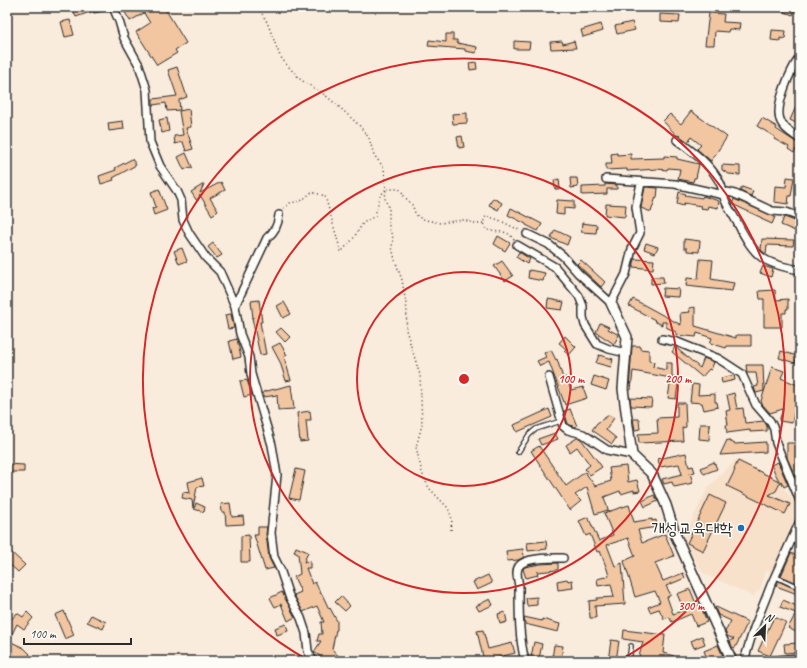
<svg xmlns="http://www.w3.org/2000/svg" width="807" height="668" font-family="Caveat,'Poor Story',sans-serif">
<rect width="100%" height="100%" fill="#faecdd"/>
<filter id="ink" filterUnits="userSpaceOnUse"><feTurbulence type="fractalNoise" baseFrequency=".025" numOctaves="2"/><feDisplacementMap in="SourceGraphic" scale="8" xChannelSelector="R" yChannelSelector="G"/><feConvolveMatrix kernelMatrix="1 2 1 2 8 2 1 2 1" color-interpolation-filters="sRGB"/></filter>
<g filter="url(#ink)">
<!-- built -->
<path fill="#f8e1cb" d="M 737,459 L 781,481 L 784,489 L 797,503 L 800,511 L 800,517 L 772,573 L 766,571 L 759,592 L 756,592 L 754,597 L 703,573 L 682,540 L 708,487 Z"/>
<!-- building -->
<path fill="#f2c6a1" stroke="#2b2b2b" d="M 72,7 L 108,7 L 109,10 L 94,13 L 93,11 L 76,17 Z
M 122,7 L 164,7 L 186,43 L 175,50 L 177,53 L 157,65 L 136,32 L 150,23 L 144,13 L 130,21 Z
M 773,7 L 790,7 L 795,9 L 793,15 L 773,8 Z
M 709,13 L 724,14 L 723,22 L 740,23 L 739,30 L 729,29 L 728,32 L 715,31 L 714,45 L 705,45 Z
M 660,14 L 680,15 L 679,23 L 660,22 Z
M 70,20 L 74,35 L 65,37 L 61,22 Z
M 632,22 L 635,30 L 617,34 L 615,26 Z
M 601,24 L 603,31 L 583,37 L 581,30 Z
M 772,30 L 786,31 L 785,39 L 780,38 L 780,41 L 771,40 Z
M 446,34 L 453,34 L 453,40 L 457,40 L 457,43 L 477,47 L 476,53 L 465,51 L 465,49 L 428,46 L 429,40 L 446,42 Z
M 514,41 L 530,42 L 529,49 L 514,49 Z
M 562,41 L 563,44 L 574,41 L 576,48 L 551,49 L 550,42 Z
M 476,62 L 477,69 L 470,70 L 469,63 Z
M 177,67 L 187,97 L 179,100 L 180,110 L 167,111 L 166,103 L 153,105 L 153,99 L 177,96 L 168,70 Z
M 800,98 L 800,125 L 790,120 Z
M 189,109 L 191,127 L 186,128 L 193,149 L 186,151 L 183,142 L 175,144 L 174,136 L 183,135 L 179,111 Z
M 691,111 L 727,137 L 711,161 L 697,149 L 701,145 L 691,137 L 688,142 L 680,136 L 676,135 L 663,121 L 670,114 L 681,124 Z
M 467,113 L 467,123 L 453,124 L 452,114 Z
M 167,118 L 169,131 L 162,133 L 159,120 Z
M 762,118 L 777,127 L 776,129 L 799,144 L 794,153 L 788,149 L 789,147 L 774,139 L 775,137 L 757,126 Z
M 123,121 L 124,129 L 109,131 L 108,123 Z
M 462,136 L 464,147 L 459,148 L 457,137 Z
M 186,153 L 193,169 L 190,167 L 184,170 L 178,157 Z
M 617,153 L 617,155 L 631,154 L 631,159 L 664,158 L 664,156 L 677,157 L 677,159 L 699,164 L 696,178 L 694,178 L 693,182 L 678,179 L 680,169 L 668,168 L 667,170 L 657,169 L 627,171 L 627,169 L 606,170 L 606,164 L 612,164 L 611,154 Z
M 132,159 L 136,165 L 113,178 L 114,180 L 101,184 L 99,176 L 116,170 L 115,168 Z
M 722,165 L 740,166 L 740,175 L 729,174 L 722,170 Z
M 787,177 L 794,178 L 791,196 L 789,196 L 788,204 L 774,202 L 775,186 L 786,187 Z
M 570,178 L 577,178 L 578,187 L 571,188 Z
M 559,179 L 560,189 L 555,189 L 554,180 Z
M 221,182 L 225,190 L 210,198 L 218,211 L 212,215 L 200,195 L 197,201 L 191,192 L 204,184 L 200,193 Z
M 605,184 L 617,185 L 617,189 L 607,189 L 607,194 L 582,195 L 582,187 L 605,186 Z
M 645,187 L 658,188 L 657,198 L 656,197 L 651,212 L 641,208 Z
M 742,187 L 753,191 L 751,196 L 740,191 Z
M 159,189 L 167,210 L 154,215 L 152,208 L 156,207 L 151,192 Z
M 679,192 L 686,194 L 685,195 L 702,198 L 703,196 L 719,201 L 718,208 L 708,206 L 707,209 L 700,208 L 701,206 L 684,203 L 683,206 L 677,204 Z
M 493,198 L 502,203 L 498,210 L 489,205 Z
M 734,199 L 775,217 L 772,224 L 761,219 L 762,218 L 732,204 Z
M 557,200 L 574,201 L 574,209 L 564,208 L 564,215 L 556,214 Z
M 606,204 L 626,205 L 625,217 L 605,215 Z
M 511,208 L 542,224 L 538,231 L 526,225 L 526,224 L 508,215 Z
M 784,217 L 798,222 L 795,231 L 781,225 Z
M 582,223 L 597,225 L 596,233 L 581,232 Z
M 555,230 L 570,237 L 567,245 L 551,238 Z
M 498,236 L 510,243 L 505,251 L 494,244 Z
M 684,239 L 700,241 L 699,252 L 687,251 L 687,248 L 684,248 Z
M 762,239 L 794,240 L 793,246 L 767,245 L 766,254 L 761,250 Z
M 213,243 L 222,255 L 217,258 L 208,247 Z
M 646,243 L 658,247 L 655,253 L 644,249 Z
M 182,248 L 187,261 L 179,264 L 174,251 Z
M 519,252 L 530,259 L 527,264 L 516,257 Z
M 635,259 L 654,260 L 653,269 L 633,267 Z
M 700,259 L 713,260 L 711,279 L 734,283 L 732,291 L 686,286 L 687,278 L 698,279 Z
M 581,260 L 605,282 L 601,287 L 577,264 Z
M 502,261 L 513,276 L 505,281 L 494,266 Z
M 763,266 L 773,269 L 771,277 L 760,273 Z
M 529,270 L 545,273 L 543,281 L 528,278 Z
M 651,277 L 663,277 L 664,283 L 651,284 Z
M 663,288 L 679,289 L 678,297 L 662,296 Z
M 775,290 L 776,300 L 788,299 L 788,309 L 786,309 L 786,313 L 782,313 L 782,327 L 764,327 L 764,299 L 760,299 L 759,291 Z
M 548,299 L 564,302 L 562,310 L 547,308 Z
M 633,299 L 681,325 L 680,313 L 690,312 L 689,308 L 695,307 L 695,326 L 736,338 L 736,335 L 751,335 L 751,346 L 727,346 L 726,348 L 710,343 L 712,338 L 697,333 L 696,337 L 676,335 L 676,332 L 666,327 L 666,322 L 662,322 L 662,325 L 654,321 L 655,320 L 629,306 Z
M 259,300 L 262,322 L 260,322 L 266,354 L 260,355 L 252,318 L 253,318 L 251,301 Z
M 284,302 L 291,314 L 283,318 L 277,306 Z
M 231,314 L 234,328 L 228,329 L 225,315 Z
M 600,323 L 609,327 L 608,329 L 619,335 L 614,344 L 596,332 Z
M 281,328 L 290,337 L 285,342 L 276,332 Z
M 565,336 L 576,347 L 569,355 L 564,351 L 566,349 L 559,343 Z
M 237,339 L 241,357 L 233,359 L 229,341 Z
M 280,343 L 287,355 L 284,357 L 291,380 L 286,381 L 280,362 L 272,347 Z
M 632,346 L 640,346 L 640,349 L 649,350 L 649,361 L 654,362 L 653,367 L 666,370 L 666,363 L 672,363 L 672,376 L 679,378 L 676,399 L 668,398 L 671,378 L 633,371 L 631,390 L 629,390 Z
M 675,347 L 700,368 L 704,358 L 714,362 L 711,370 L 709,369 L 702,377 L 672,352 Z
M 551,350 L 556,360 L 557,359 L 563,378 L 566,377 L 571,390 L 583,387 L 587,398 L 565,405 L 549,362 L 540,366 L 537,361 L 546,357 L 544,353 Z
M 781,351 L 797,356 L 795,363 L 779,358 Z
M 599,355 L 613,359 L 611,367 L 596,363 Z
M 746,365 L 763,365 L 764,391 L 756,393 L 754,387 L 758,386 L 756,373 L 747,373 Z
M 772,367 L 784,371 L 781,378 L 800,386 L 800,393 L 797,400 L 792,423 L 779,421 L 783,409 L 770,413 L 762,404 L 761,401 Z
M 734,375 L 735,380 L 722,383 L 721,378 Z
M 594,376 L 609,381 L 606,390 L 591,385 Z
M 247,380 L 252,395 L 244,397 L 240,381 Z
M 692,384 L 699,385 L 698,395 L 715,394 L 715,402 L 717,402 L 718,407 L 704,410 L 702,403 L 690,402 Z
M 291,385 L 294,409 L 278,410 L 277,395 L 264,397 L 263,392 Z
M 734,393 L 737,409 L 743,408 L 745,423 L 764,421 L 767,426 L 767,431 L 750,432 L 750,430 L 727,433 L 726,425 L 728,425 L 726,411 L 730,410 L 727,395 Z
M 630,398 L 652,399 L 651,407 L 631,406 Z
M 677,403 L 685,403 L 686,427 L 682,428 L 683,441 L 639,443 L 638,434 L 658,433 L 657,418 L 677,417 Z
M 549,409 L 552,417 L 517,432 L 514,425 Z
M 570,409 L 577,426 L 575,427 L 568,424 L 564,411 Z
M 310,411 L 311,420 L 306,420 L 308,441 L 300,442 L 297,413 Z
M 609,415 L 614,418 L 606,430 L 616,438 L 612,444 L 592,430 L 597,423 Z
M 633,419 L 639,419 L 640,429 L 635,430 Z
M 700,424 L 710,424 L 709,440 L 699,439 Z
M 555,433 L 558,439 L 541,445 L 538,439 Z
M 577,438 L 581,439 L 602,467 L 590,475 L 585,469 L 590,465 L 577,447 L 570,452 L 566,445 Z
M 727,440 L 735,444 L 766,442 L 766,452 L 720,455 Z
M 787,443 L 799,443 L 800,477 L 796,478 L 787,458 Z
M 539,446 L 566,486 L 585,472 L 595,486 L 611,481 L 609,468 L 626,466 L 628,482 L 637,480 L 640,491 L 634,492 L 634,490 L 621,494 L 620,491 L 604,497 L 608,510 L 595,514 L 587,487 L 575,495 L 581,501 L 570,510 L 531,451 Z
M 686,453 L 689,467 L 693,466 L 695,472 L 690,473 L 693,483 L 674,487 L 672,482 L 664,484 L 662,479 L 682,474 L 679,464 L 660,467 L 658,459 Z
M 738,461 L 779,481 L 771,465 L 778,462 L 788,485 L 784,487 L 781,481 L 776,491 L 769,495 L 790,504 L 785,514 L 727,486 L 735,470 L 734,469 Z
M 714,462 L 717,469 L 704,474 L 701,468 Z
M 7,464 L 24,465 L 24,472 L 7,472 Z
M 296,469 L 305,471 L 299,500 L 289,498 Z
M 202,478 L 204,486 L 197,487 L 193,508 L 192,500 L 182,498 L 183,492 L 190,493 L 188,482 Z
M 654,495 L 658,501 L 645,507 L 642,501 Z
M 710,495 L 726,503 L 703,551 L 687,543 Z
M 196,503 L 205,507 L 204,512 L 194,509 Z
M 230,503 L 232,517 L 243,516 L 244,524 L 226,525 L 225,512 L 222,512 L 221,504 Z
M 629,505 L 634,522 L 652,519 L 652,521 L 656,520 L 657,527 L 638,530 L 642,543 L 665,534 L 674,556 L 655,563 L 663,581 L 683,573 L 685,578 L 666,586 L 671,595 L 667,597 L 673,614 L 684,610 L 677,594 L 690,589 L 697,606 L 700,604 L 707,622 L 696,626 L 691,614 L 672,622 L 669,617 L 664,619 L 659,609 L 650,612 L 648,607 L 660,602 L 655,591 L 635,597 L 624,561 L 635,556 L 628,538 L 607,545 L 615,566 L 622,563 L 625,604 L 595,606 L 596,618 L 590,618 L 589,601 L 597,600 L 597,598 L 614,597 L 611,584 L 598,586 L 597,579 L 609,576 L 607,569 L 600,551 L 597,552 L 590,534 L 586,536 L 579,521 L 588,517 L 599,541 L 613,535 L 604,513 Z
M 258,527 L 267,527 L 266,534 L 269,558 L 274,568 L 265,570 L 254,535 L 258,535 Z
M 249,535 L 250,562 L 241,562 L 241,536 Z
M 546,541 L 547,549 L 528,551 L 527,543 Z
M 296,547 L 308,552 L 304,562 L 310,561 L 310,568 L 306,568 L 312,584 L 315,582 L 321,594 L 322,594 L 329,609 L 330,608 L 337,621 L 337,630 L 336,630 L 332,649 L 343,661 L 327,661 L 314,652 L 321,641 L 317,641 L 319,634 L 322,634 L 321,622 L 324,622 L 317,606 L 303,612 L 294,595 L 301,592 L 294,577 L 300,574 L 298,554 L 294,552 Z
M 523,549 L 524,557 L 518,560 L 507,561 L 506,551 Z
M 11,552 L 25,565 L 18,572 L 7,562 L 7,556 Z
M 791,553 L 800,557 L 800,584 L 781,576 Z
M 558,563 L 558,570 L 537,572 L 538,575 L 526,578 L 523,569 L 525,567 L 540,564 Z
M 488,575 L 492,583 L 477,590 L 473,582 Z
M 567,579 L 568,581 L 572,580 L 573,588 L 558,590 L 557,581 Z
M 778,581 L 800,591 L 800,595 L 776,586 Z
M 282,592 L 295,617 L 288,621 L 281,604 L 275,607 L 270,598 Z
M 341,596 L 350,606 L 345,611 L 335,602 Z
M 537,597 L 537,605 L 527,606 L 526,598 Z
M 490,599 L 493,605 L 479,611 L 476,606 Z
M 783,600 L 799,607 L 800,605 L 800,634 L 788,628 L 796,613 L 780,607 Z
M 716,607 L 748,622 L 735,648 L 732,647 L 730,641 L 734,639 L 727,636 L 725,632 L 731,621 L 718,615 L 715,608 Z
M 64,611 L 74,635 L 65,639 L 55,615 Z
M 27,612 L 33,618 L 24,629 L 17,624 L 12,634 L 7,631 L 7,621 L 9,622 L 17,613 L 23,617 Z
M 505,612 L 507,622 L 500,624 L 498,614 Z
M 91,615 L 106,622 L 103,629 L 87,622 Z
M 524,617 L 542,621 L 542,619 L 560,624 L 558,632 L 525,624 Z
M 774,617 L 786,622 L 770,656 L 758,651 Z
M 286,624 L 288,631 L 277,635 L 275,628 Z
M 483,630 L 488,649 L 512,643 L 515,653 L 484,661 L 477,631 Z
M 624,630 L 665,635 L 663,653 L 674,656 L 673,661 L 643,661 L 638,660 L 643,642 L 623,639 Z
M 702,636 L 705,644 L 694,648 L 691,641 Z
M 7,640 L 24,648 L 30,654 L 26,661 L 13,661 L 7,658 Z
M 611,640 L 619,641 L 616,661 L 608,661 Z
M 534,642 L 542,644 L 539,659 L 531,657 Z
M 798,643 L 799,652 L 785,653 L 784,644 Z
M 554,645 L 563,646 L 561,660 L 552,659 Z
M 718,645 L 725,661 L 708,661 L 704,651 Z"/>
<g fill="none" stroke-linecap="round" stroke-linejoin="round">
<!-- service casing -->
<g stroke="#2b2b2b" stroke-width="6">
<path id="service" d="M 518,452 L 529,435 L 536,429 L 561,421
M 774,576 L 800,588
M 629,661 L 631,646"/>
</g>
<!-- minor casing -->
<g stroke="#2b2b2b" stroke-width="10">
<path id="minor" d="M 113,7 L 119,21 L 124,38 L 139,65 L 147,90 L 150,142 L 160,166 L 177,191 L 181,200 L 183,220 L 189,233 L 206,258 L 220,272 L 235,306
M 800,57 C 791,69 773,108 781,122 C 785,130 793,134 800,139
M 677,140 C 694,153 712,165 721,185 C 723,190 723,195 725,200 C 728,208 734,216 738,224 C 755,257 763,264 800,270
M 606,179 L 675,184 L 724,195 L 728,192 L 735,194 L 772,211 L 786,212 L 800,217
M 279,215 C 278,225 275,231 267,238 L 235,306 L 240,334 L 249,357 L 251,374 L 272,445 L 277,475 L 271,533 L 274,557 L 280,569 L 289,596 L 301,618 L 306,633 L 308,651 L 313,661
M 527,234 L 548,244 L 563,256 L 578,273 L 611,303 L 626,274 L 632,249 L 640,233 L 636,207 L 641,183
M 517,245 L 555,267 L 579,296 L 583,306 L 583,317 L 585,325 L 597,344 L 609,349 L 626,353
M 662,339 L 677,342 L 719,359 L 742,374 L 756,405 L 770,421 L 774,429 L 776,443 L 800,501
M 549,377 L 563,426 L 568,430 L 583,434 L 607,450 L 632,455
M 525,661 C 519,638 519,613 519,590 C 520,583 514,573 519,566 C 525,557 553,558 563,558
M 744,661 L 754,628 L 771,585 L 800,521
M 766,661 L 800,658"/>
</g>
<!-- tertiary casing -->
<g stroke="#2b2b2b" stroke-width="12">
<path id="tertiary" d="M 611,303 L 627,337 L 623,389 L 632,455 L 652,474 L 666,505 L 675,534 L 732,661"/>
</g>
<!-- path -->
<path stroke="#2b2b2b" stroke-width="1.5" stroke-dasharray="1 3" stroke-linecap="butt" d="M 258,7 L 267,22 L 280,56 L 286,64 L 301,80 L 325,95 L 337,105 L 359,125 L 369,138 L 374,155 L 384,168 L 386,189 L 380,196 L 375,216 L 363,223 L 353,239 L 341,252 L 325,196 L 312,192 L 301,201 L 290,203 L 282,210
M 514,240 C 506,227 498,235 486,229 L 483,223 L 486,216 L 499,220 L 521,231
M 451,530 L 452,519 L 448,508 L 429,488 L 422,473 L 416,447 L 422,425 L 420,375 L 406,330 L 407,310 L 402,280 L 395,260 L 392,247 L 393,238 L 389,228 L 389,207 L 385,200 L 386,189 L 399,189 L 402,191 L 403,195 L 413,206 L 414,211 L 418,217 L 426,220 L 440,223 L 463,220 L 478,224 L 483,223"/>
<!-- service -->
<use href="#service" stroke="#fdfcf7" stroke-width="3.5"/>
<!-- minor -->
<use href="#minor" stroke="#fdfcf7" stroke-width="7"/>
<!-- tertiary -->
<use href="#tertiary" stroke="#fdfcf7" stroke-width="9"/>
</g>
</g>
<!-- distance rings -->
<g fill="none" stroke="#d62828" stroke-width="2">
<circle cx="464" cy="379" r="107"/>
<circle cx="464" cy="379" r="214"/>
<path d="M308 660A321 321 0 1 1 620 660"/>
</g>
<!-- markers -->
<circle fill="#1f6fb2" stroke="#fdfcf7" stroke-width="1.5" cx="741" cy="528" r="4"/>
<g text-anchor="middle" stroke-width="3" stroke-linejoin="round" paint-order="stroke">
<!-- poi labels -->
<g font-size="17" fill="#2b2b2b" stroke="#fdfcf7" text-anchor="end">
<text x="733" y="534">개성교육대학</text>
</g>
</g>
<circle cx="464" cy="379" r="6" fill="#d62828" stroke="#fdfcf7" stroke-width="2"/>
<g font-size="12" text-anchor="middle" font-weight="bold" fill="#d62828" stroke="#fdfcf7" stroke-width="3" stroke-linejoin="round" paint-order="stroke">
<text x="571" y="383">100 m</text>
<text x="678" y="383">200 m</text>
<text x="691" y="610">300 m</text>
</g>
<!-- margin -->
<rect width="807" height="668" fill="none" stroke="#fdfcf7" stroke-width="24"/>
<rect x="12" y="12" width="783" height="644" fill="none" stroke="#2b2b2b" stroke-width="1.5" filter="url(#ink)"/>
<!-- north arrow -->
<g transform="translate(765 626) rotate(24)" stroke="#fdfcf7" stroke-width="3" paint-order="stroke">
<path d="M0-3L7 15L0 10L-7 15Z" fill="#2b2b2b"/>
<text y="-6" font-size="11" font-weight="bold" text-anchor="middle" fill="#2b2b2b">N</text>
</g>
<!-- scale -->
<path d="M24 638v6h107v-6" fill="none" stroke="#2b2b2b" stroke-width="2"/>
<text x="30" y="638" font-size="12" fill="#2b2b2b" stroke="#fdfcf7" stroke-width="3" paint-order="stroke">100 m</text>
</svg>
